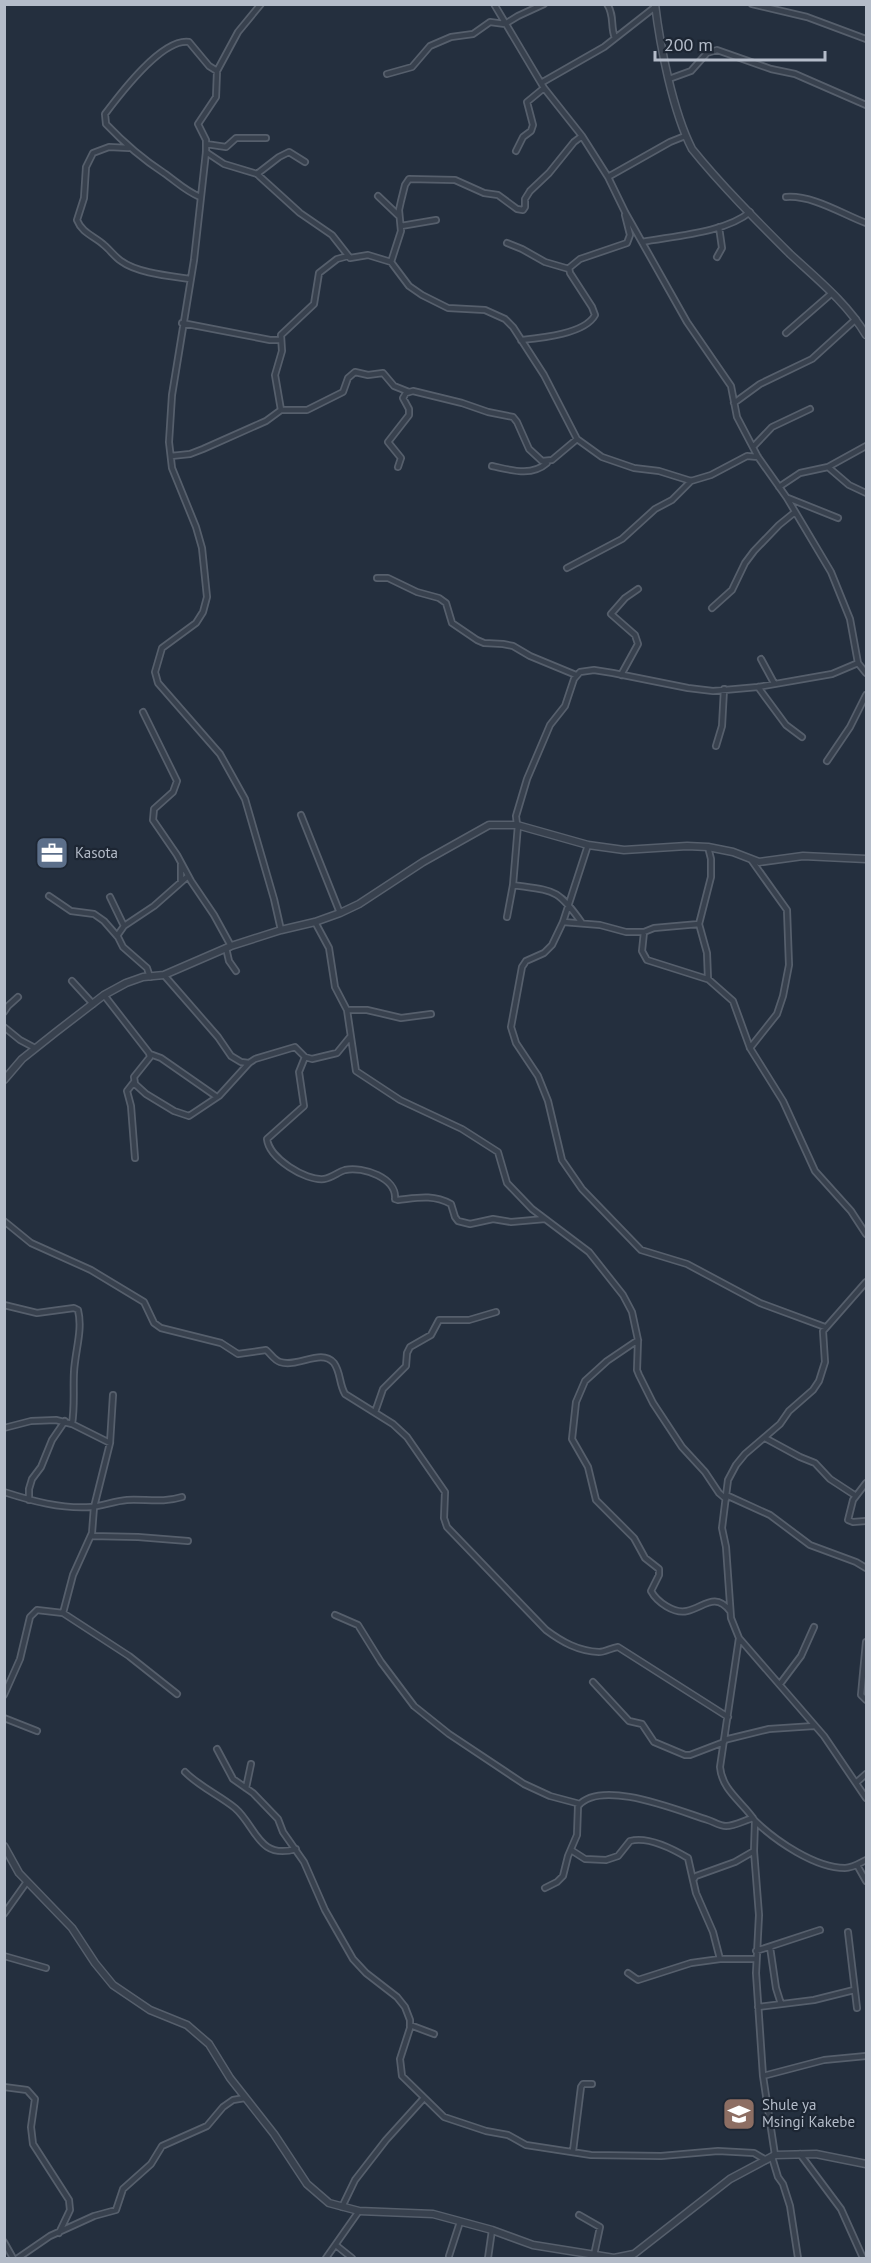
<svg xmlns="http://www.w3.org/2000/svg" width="871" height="2263" font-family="'PT Sans',sans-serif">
<rect width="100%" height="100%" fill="#242f3e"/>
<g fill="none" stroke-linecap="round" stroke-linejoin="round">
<!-- minor casing -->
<g stroke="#565f6c" stroke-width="8">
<path id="minor" d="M 261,4 L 238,32 L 217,71 L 216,97 L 198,124 L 206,140 L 206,152 L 194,260 L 172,395 L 169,442 L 172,468 L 196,527 L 202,548 L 207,597 L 203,612 L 196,623 L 162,648 L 155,672 L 158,683 L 220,754 L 245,799 L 274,899 L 281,930
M 494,4 L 544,88 L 582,136 L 608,177 L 625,212 L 687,322 L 731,386 L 737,417 L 758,457 L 787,498 L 831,572 L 850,619 L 858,663 L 866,673
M 607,4 C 615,16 610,26 615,38
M 752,4 L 807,17 L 866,39
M 387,74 L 412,67 L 430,46 L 451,37 L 473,34 L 490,22 L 505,24 L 518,16 L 544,4
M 669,79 L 691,71 L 707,53 L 717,50 L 771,69 L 795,74 L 866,105
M 541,83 L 604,47 L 655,7
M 206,144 L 226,147 L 236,138 L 266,138
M 129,148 L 109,147 L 93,153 L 86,167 L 84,198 L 77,220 C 82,233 94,236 104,245 C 110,250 115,257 121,261 C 137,273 170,276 190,279
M 516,151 L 523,137 L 531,131 L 533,125 L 527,102 L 544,88
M 206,152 L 224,164 L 257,174 L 300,213 L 332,235 L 350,258 L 368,255 L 391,262 L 409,286 L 422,295 L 448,308 L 485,310 L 505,319 L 513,327 L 544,375 L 577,439 L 602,457 L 634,468 L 659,471 L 691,481 L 711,475 L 747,456 L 758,457
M 257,174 L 279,157 L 289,152 L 305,162
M 608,177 L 670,142 L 685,136
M 378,196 L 399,216
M 200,197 C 184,190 177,182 164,173 C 141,158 125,144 106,124 L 105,114 C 120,94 162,38 189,42 L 209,66 L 217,71
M 786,197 C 813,195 842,214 866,223
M 401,226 L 436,220
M 642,242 C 673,236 725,233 750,212
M 507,243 L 522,249 L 545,262 L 569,269
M 717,257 L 722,248 L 719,227
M 391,262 L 401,231 L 399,210 L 401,201 L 405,185 L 409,179 L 455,180 L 484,193 L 498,195 L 517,209 L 523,210 L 525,207 L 525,199 L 530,191 L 549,173 L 574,142 L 582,136
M 182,323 L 270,340 L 281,340
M 786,333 L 832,293
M 521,340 C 541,338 585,334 595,315 L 592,307 L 570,273 L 569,268 L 580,259 L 627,243 L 630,235 L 625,215
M 734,403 L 760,384 L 812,359 L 856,319
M 281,410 L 275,375 L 282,351 L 281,335 L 314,304 L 319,273 L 337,259 L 348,256
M 753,447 L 772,427 L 810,409
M 171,456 L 190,454 L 203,449 L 266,421 L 281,410 L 307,410 L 343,392 L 348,378 L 355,372 L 368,375 L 383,373 L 394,386 L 409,392
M 492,466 C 511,470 531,477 547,463
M 398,467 L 401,458 L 388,442 L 409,415 L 409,409 L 403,398 L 406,393 L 413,391 L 462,403 L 488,412 L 513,417 L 517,422 L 529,449 L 542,461 L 552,460 L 577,439
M 828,467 L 849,485 L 866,493
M 779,487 L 800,473 L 828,467 L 866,446
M 788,498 L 838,518
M 567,568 L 622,539 L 655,509 L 672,500 L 691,481
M 377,578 L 388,578 L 417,592 L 439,598 L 446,603 L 452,623 L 477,640 L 484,643 L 503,644 L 513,646 L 530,656 L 576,675
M 712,608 L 732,590 L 745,563 L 754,551 L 779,525 L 795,512
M 761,659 L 774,683
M 621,675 L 638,644 L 635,635 L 611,614 L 625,598 L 638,589
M 758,687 L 786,725 L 802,737
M 143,712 L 177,781 L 173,792 L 154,809 L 153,820 L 177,855 L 191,881 L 214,915 L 231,946
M 716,746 L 722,726 L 724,689
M 827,761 L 850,727 L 866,695
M 301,815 L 340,913
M 517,825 L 516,816 L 527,779 L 550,725 L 565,706 L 574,679 L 580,672 L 594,670 L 613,673 L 688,688 L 713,691 L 758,687 L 832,674 L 858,663
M 588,845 L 563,922 L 552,945 L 544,953 L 526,961 L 522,967 L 511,1027 L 516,1043 L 538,1076 L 548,1101 L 562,1160 L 582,1189 L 641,1250 L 687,1264 L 760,1303 L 825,1327
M 708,847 L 711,859 L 711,877 L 699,924 L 707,953 L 708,979 L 733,1001 L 750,1048 L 783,1101 L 815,1171 L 851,1211 L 866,1234
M 181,882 L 181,864
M 513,885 C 555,891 557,888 582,923
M 49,896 L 71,911 L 94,914 L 104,921 L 118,937 L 123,947 L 147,968 L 150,977
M 110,897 L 124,926
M 507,917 L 513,885 L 518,825
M 315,922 L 329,948 L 335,987 L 347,1010 L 356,1071 L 400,1100 L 462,1129 L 498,1152 L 507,1183 L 532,1209 L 589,1252 L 623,1295 L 632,1312 L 638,1340 L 637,1370 L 639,1375 L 653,1403 L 682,1447 L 705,1472 L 719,1493 L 726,1499
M 563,922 L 600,925 L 626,932 L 644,932 L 654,928 L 699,924
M 644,932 L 642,951 L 647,960 L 707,979
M 117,936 L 124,926 L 154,906 L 188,876
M 226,948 L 229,961 L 236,971
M 164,975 L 218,1037 L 231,1056 L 241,1062 L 249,1063
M 72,981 L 93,1004
M 104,995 L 149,1053 L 150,1057 L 134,1077 L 135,1084 L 146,1094 L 174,1111 L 189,1116 L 219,1096 L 249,1063 L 255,1059 L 295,1047 L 305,1057 L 312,1059 L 337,1053 L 350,1037
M 347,1010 L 367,1010 L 401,1018 L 431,1014
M 4,1012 L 8,1006 L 18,997
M 4,1027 L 20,1040 L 35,1048
M 750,1048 L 777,1014 L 783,996 L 789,965 L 787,910 L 752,861
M 150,1054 L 161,1058 L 217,1097
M 305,1057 L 299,1072 L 304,1106 L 267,1139 C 269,1158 305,1181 324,1179 C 332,1178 338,1172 345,1170 C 363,1166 397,1178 395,1199 L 398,1200 C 417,1198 432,1194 451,1204 L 455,1217 L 458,1221 L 470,1224 L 493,1219 L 511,1222 L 545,1219
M 134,1082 L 127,1091 L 131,1106 L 135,1158
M 4,1221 L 31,1243 L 91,1270 L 144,1302 L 154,1323 L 161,1328 L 221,1343 L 238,1354 L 266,1350 C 271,1354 274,1360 280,1362 C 298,1368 321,1348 334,1363 C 341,1373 339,1384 345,1394 L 393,1424 L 407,1437 L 445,1492 L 444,1518 L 447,1527 L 546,1630 C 562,1642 578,1651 599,1652 C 605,1652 611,1648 618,1647 L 728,1717
M 4,1305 L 37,1313 L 74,1308 L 78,1310 C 83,1330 75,1351 74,1372 C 73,1390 75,1406 72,1424
M 638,1340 L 607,1361 L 585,1381 L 576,1402 L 572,1439 L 588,1467 L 596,1500 L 634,1538 L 645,1558 L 659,1569 L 659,1575 L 651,1591 C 657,1602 674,1614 687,1611 C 704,1607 715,1592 730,1611
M 375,1412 L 383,1389 L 406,1366 L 407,1353 L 410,1347 L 431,1335 L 439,1320 L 469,1320 L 496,1312
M 4,1428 L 31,1421 L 56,1420 L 72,1424 L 110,1443
M 765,1438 L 800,1457 L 815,1463 L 830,1479 L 856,1496
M 866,1483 L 853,1500 L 848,1520 L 853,1522 L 866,1521
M 4,1492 C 32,1501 61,1509 91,1507 C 103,1506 114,1501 127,1500 C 146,1499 163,1503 182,1497
M 726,1495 L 770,1515 L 810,1545 L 856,1562 L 866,1568
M 29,1500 L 29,1489 L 32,1479 L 41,1467 L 52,1440 L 65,1421
M 91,1536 L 138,1537 L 188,1541
M 63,1613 L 73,1575 L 92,1533 L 94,1507 L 110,1443 L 113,1395
M 335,1615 L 358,1625 L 381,1662 L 414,1706 L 449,1734 L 524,1784 L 550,1796 L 580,1804
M 739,1638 L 824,1736 L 866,1798
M 866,1642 L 861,1695 L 866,1700
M 593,1682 L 629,1721 L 642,1724 L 654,1742 L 685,1755 L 690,1755 L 724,1742
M 780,1684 L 801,1656 L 814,1627
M 4,1695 L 20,1659 L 30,1617 L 37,1610 L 63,1613 L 129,1656 L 177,1694
M 4,1718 L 37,1731
M 724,1740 L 769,1729 L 814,1726
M 217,1749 L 233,1779 L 253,1793 L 278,1819 L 283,1832 L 304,1862 L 325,1910 L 353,1959 L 366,1973 L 397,1997 L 405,2007 L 410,2020 L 410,2028 L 400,2059 L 402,2076 L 444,2117 L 486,2131 L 508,2135 L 526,2145 L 591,2155 L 661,2156 L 718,2151 L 754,2153 L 766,2160
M 185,1772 C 200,1787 219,1795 235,1808 C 256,1826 258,1860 296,1849
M 857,1782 L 866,1774
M 246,1788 L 251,1764
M 755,1821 C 776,1841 815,1868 845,1868 C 853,1868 860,1863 866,1860
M 571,1850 L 585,1859 L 606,1860 L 618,1856 L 630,1841 C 648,1836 673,1849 688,1858 L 693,1880
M 857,1865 L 866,1881
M 545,1888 L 557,1882 L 563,1876 L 568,1856 L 577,1835 L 578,1806 C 601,1778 679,1811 708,1820 C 714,1822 720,1826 726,1826 C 735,1826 745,1820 753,1818
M 4,1914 L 26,1883
M 848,1932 L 857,2008
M 770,1947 L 776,1988 L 781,2004
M 756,1951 L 820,1930
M 4,1956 L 46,1968
M 720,1959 L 713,1932 L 696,1893 L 693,1880 L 696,1876 L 735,1862 L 754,1851
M 628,1973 L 638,1980 L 691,1963 L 720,1959 L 756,1959
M 758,2007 L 814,2000 L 854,1990
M 410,2025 L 434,2034
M 763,2076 L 824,2060 L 866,2056
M 4,2087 L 27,2090 L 35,2099 L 31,2127 L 33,2144 L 69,2200 L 70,2210 L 59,2233
M 573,2151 L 581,2087 L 583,2084 L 592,2084
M 800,2154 L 841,2209 L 863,2258
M 775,2155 L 763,2076 L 756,1973 L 759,1915 L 754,1851 L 755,1821 C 744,1803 722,1791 720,1767 L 739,1638 L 731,1618 L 726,1547 L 722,1528 L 728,1480 L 736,1465 L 745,1454 L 780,1424 L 789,1411 L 813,1390 L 819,1381 L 825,1362 L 823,1331 L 866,1282
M 772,2157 L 778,2177 L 783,2184 L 790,2206 L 798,2258
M 342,2207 L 355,2180 L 386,2140 L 424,2098
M 579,2215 L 600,2227 L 594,2255
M 4,2242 L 13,2258
M 337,2246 L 352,2258
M 449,2256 L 460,2222
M 18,2258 L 50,2236 L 94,2216 L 116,2210 L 123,2189 L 151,2164 L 162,2146 L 207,2126 L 223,2107 L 233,2100 L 245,2098
M 326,2258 L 359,2211
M 488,2258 L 492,2230"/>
</g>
<!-- tertiary casing -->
<g stroke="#565f6c" stroke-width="9">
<path id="tertiary" d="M 655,4 C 660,46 673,112 692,149 C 720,184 758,222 790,254 C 817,279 847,303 866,335
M 4,1080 L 22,1059 L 56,1032 L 104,995 L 126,983 L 143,977 L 164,975 L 231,946 L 281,930 L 315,922 L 340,913 L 359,904 L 423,862 L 489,825 L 517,825 L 588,845 L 624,850 L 687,846 L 708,847 L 733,852 L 759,862 L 803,856 L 866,859
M 4,1846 L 19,1873 L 72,1928 L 95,1963 L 113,1985 L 150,2010 L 187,2025 L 209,2044 L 230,2078 L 274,2134 L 307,2184 L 329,2203 L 359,2211 L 433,2214 L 492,2230 L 533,2245 L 614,2258 L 634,2254 L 730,2179 L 775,2155 L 816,2154 L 866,2164"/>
</g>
<!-- minor -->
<use href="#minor" stroke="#38414e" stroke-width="4.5"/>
<!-- tertiary -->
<use href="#tertiary" stroke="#38414e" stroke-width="6"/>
</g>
<!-- icons -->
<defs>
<g id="office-square" transform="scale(1.725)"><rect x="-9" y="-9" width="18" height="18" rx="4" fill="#5c6f8a" stroke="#1d2633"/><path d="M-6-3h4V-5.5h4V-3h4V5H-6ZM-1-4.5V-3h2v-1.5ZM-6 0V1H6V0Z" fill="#fff"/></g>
<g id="school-square" transform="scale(1.725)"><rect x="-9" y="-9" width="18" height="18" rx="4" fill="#8d6e63" stroke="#1d2633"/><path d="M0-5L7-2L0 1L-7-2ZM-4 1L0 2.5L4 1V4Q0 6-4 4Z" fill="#fff"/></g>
</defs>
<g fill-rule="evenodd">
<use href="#office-square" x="52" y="853"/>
<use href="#school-square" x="739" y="2114"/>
</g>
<g text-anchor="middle" stroke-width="4.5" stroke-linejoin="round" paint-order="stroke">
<!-- poi labels -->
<g font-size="15" fill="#b4bcc9" stroke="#1d2633" text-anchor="start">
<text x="75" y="858">Kasota</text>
<text x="762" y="2110">Shule ya<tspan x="762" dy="17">Msingi Kakebe</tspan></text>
</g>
</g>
<!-- border -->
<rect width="871" height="2263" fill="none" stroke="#b4bcc9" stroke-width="12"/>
<!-- scale -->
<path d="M655 51v9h170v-9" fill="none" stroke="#b4bcc9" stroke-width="3"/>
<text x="664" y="51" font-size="18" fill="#b4bcc9" stroke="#1d2633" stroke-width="4.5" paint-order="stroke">200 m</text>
</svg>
